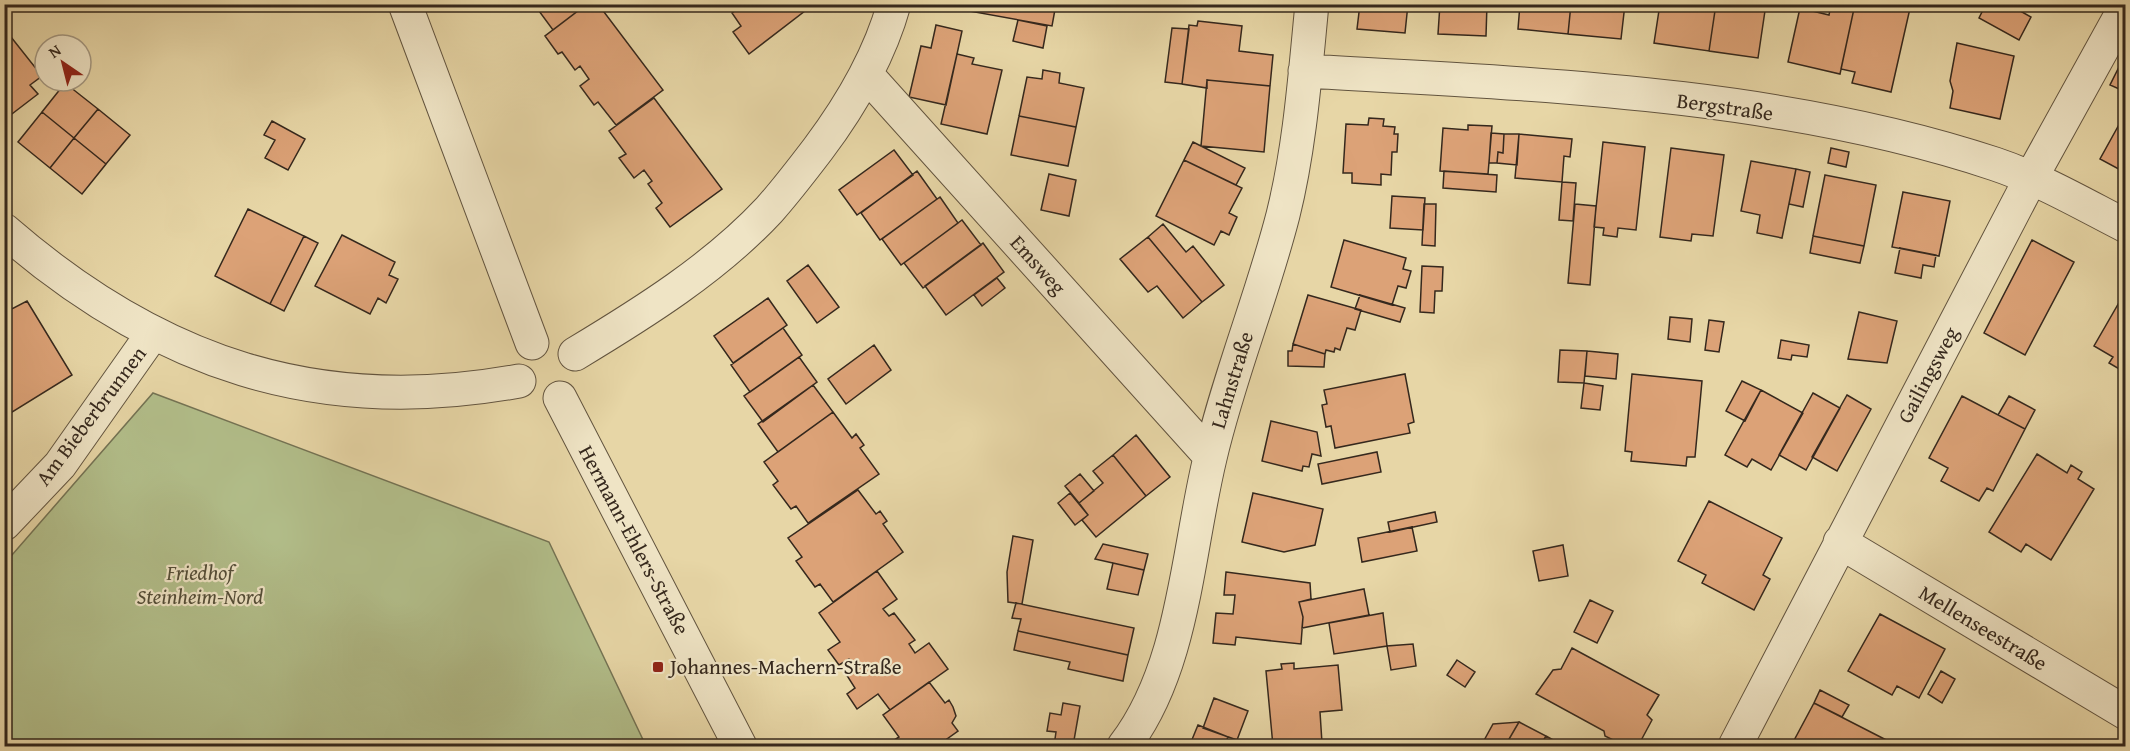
<svg xmlns="http://www.w3.org/2000/svg" width="2130" height="751" font-family="'Gentium Book Plus',serif">
<rect width="100%" height="100%" fill="#e7d6a6"/>
<filter id="stains"><feTurbulence type="fractalNoise" baseFrequency=".00333" numOctaves="4"/><feColorMatrix values="0 0 0 0 .2 0 0 0 0 .09 0 0 0 0 .02 0 0 0 .5 -.17"/></filter>
<radialGradient id="worn" r=".72"><stop offset=".6" stop-color="#630" stop-opacity="0"/><stop offset="1" stop-color="#630" stop-opacity=".3"/></radialGradient>
<!-- green -->
<path fill="#b2be8a" stroke="#747354" stroke-width="1.5" d="M 153,393 L 549,542 L 646,746 L 5,746 L 5,563 Z"/>
<!-- building -->
<path fill="#dca277" stroke="#35281d" stroke-width="1.5" d="M 541,4 L 587,4 L 553,30 L 539,11 L 544,8 Z
M 587,4 L 598,4 L 663,90 L 616,125 L 598,102 L 594,105 L 580,86 L 589,79 L 580,66 L 575,70 L 562,52 L 558,54 L 545,36 Z
M 745,4 L 814,4 L 749,54 L 733,32 L 741,26 L 732,13 Z
M 959,4 L 1056,4 L 1052,26 L 958,9 Z
M 1360,4 L 1408,4 L 1405,33 L 1357,29 Z
M 1440,4 L 1487,4 L 1486,36 L 1438,34 Z
M 1520,4 L 1571,4 L 1568,34 L 1518,29 Z
M 1571,4 L 1625,4 L 1621,39 L 1568,34 Z
M 1660,4 L 1716,4 L 1709,51 L 1654,43 Z
M 1716,4 L 1766,4 L 1758,58 L 1709,51 Z
M 1831,4 L 1855,4 L 1840,74 L 1788,62 L 1800,8 L 1829,15 Z
M 1855,4 L 1911,4 L 1891,92 L 1852,83 L 1855,72 L 1841,69 Z
M 1986,4 L 2008,4 L 2031,17 L 2019,40 L 1979,18 Z
M 1018,20 L 1047,26 L 1043,48 L 1013,41 Z
M 1198,21 L 1242,26 L 1239,51 L 1273,55 L 1270,86 L 1207,80 L 1207,88 L 1182,84 L 1189,25 L 1197,26 Z
M 936,25 L 962,31 L 946,105 L 909,97 L 921,46 L 931,48 Z
M 1172,28 L 1189,29 L 1182,84 L 1165,82 Z
M 11,37 L 42,76 L 30,85 L 38,94 L 4,120 L 4,42 Z
M 1957,43 L 2014,56 L 2000,119 L 1950,108 L 1953,91 L 1950,81 Z
M 957,54 L 974,58 L 972,64 L 1002,70 L 987,134 L 941,124 Z
M 2122,61 L 2126,63 L 2126,92 L 2110,85 Z
M 1043,70 L 1060,73 L 1059,83 L 1084,88 L 1076,127 L 1019,116 L 1027,77 L 1042,79 Z
M 1207,80 L 1270,86 L 1264,152 L 1201,146 Z
M 65,83 L 98,109 L 74,138 L 42,112 Z
M 654,98 L 722,189 L 670,227 L 656,208 L 662,203 L 648,184 L 652,181 L 644,170 L 634,178 L 619,158 L 626,154 L 609,131 Z
M 98,109 L 130,135 L 106,164 L 74,138 Z
M 42,112 L 74,138 L 50,168 L 18,142 Z
M 2126,112 L 2126,173 L 2100,159 Z
M 1019,116 L 1076,127 L 1068,166 L 1011,155 Z
M 1369,118 L 1384,119 L 1383,126 L 1395,127 L 1394,134 L 1398,134 L 1397,152 L 1392,152 L 1391,175 L 1381,174 L 1381,185 L 1352,183 L 1352,173 L 1343,173 L 1346,124 L 1368,125 Z
M 272,121 L 305,139 L 288,170 L 265,158 L 275,140 L 264,135 Z
M 1468,125 L 1492,126 L 1488,174 L 1440,171 L 1443,128 L 1468,130 Z
M 1491,133 L 1504,134 L 1503,153 L 1498,152 L 1497,163 L 1489,163 Z
M 1504,134 L 1519,134 L 1517,165 L 1497,163 L 1498,152 L 1503,153 Z
M 1519,134 L 1572,139 L 1570,157 L 1564,156 L 1562,182 L 1515,178 Z
M 74,138 L 106,164 L 82,194 L 50,168 Z
M 1193,142 L 1245,168 L 1236,185 L 1184,160 Z
M 1603,142 L 1645,147 L 1636,230 L 1618,228 L 1617,237 L 1603,235 L 1604,228 L 1594,227 Z
M 1671,148 L 1724,155 L 1713,236 L 1692,234 L 1691,241 L 1660,237 Z
M 1831,148 L 1849,152 L 1846,167 L 1828,163 Z
M 894,150 L 913,175 L 857,215 L 839,190 Z
M 1184,160 L 1242,188 L 1229,213 L 1237,217 L 1229,235 L 1221,231 L 1214,245 L 1156,216 Z
M 1751,161 L 1796,169 L 1782,238 L 1757,233 L 1760,215 L 1741,211 Z
M 1796,169 L 1810,172 L 1803,207 L 1789,204 Z
M 917,171 L 937,199 L 880,240 L 861,213 Z
M 1444,171 L 1497,175 L 1496,192 L 1443,188 Z
M 1049,174 L 1076,180 L 1069,216 L 1041,210 Z
M 1825,175 L 1876,185 L 1864,246 L 1813,236 Z
M 1562,182 L 1576,183 L 1573,221 L 1559,220 Z
M 1903,192 L 1950,201 L 1939,256 L 1892,247 Z
M 1392,196 L 1425,198 L 1423,230 L 1390,228 Z
M 940,197 L 958,223 L 901,265 L 882,239 Z
M 1424,204 L 1436,204 L 1435,246 L 1422,245 Z
M 1575,204 L 1596,206 L 1590,285 L 1568,283 Z
M 248,209 L 304,236 L 270,304 L 215,276 Z
M 962,220 L 981,245 L 923,288 L 904,263 Z
M 1163,224 L 1186,252 L 1193,246 L 1224,285 L 1202,302 L 1148,237 Z
M 342,235 L 395,262 L 389,275 L 398,279 L 386,303 L 378,298 L 370,314 L 315,286 Z
M 304,236 L 318,243 L 284,311 L 270,304 Z
M 1813,236 L 1864,246 L 1860,263 L 1810,253 Z
M 1148,237 L 1202,302 L 1183,318 L 1157,286 L 1148,292 L 1120,259 Z
M 1344,240 L 1406,258 L 1403,269 L 1411,271 L 1406,288 L 1398,286 L 1392,305 L 1331,287 Z
M 2032,240 L 2074,262 L 2025,355 L 1984,333 Z
M 983,243 L 1004,272 L 946,315 L 925,286 Z
M 1900,248 L 1936,255 L 1934,267 L 1923,265 L 1921,278 L 1895,273 Z
M 808,265 L 839,307 L 817,323 L 787,281 Z
M 1422,266 L 1443,267 L 1442,291 L 1435,291 L 1434,313 L 1420,312 Z
M 997,278 L 1005,288 L 982,306 L 974,295 Z
M 2124,294 L 2126,294 L 2126,373 L 2109,363 L 2113,357 L 2094,346 Z
M 1308,295 L 1361,310 L 1355,330 L 1347,328 L 1340,350 L 1335,348 L 1334,352 L 1326,350 L 1325,354 L 1293,344 Z
M 1360,295 L 1405,308 L 1400,322 L 1355,309 Z
M 768,298 L 787,325 L 733,363 L 714,336 Z
M 27,301 L 72,375 L 9,414 L 4,406 L 4,309 L 8,311 Z
M 1859,312 L 1897,321 L 1887,363 L 1848,359 Z
M 1670,317 L 1692,319 L 1690,342 L 1668,339 Z
M 1709,320 L 1724,322 L 1719,352 L 1705,350 Z
M 783,328 L 802,355 L 750,392 L 731,365 Z
M 1781,340 L 1809,345 L 1807,357 L 1792,355 L 1791,360 L 1778,358 Z
M 1293,344 L 1325,354 L 1324,367 L 1288,366 L 1288,351 L 1292,351 Z
M 874,345 L 891,370 L 846,404 L 828,379 Z
M 1560,350 L 1587,351 L 1584,383 L 1558,382 Z
M 1587,351 L 1618,354 L 1616,379 L 1585,376 Z
M 799,357 L 817,382 L 763,422 L 744,396 Z
M 1405,374 L 1414,422 L 1408,424 L 1410,433 L 1335,448 L 1331,426 L 1326,427 L 1322,405 L 1327,404 L 1324,390 Z
M 1632,374 L 1702,381 L 1695,457 L 1687,457 L 1686,466 L 1631,461 L 1632,452 L 1625,451 Z
M 1742,381 L 1761,390 L 1745,421 L 1726,411 Z
M 1584,383 L 1603,386 L 1600,410 L 1581,408 Z
M 813,385 L 833,412 L 778,452 L 758,424 Z
M 1761,390 L 1803,413 L 1771,470 L 1752,459 L 1747,467 L 1725,455 Z
M 1813,393 L 1840,408 L 1806,470 L 1779,455 Z
M 1847,395 L 1871,409 L 1837,471 L 1812,457 Z
M 1962,396 L 2025,429 L 1993,491 L 1987,488 L 1979,501 L 1941,481 L 1948,468 L 1929,458 Z
M 2009,396 L 2035,410 L 2025,429 L 1998,415 Z
M 833,412 L 852,438 L 856,434 L 864,445 L 860,448 L 879,474 L 808,523 L 796,506 L 791,509 L 773,485 L 778,481 L 764,462 Z
M 1271,421 L 1317,432 L 1321,456 L 1312,454 L 1309,467 L 1303,466 L 1302,471 L 1262,461 Z
M 1136,435 L 1170,477 L 1146,496 L 1113,455 Z
M 1377,452 L 1381,472 L 1322,484 L 1318,464 Z
M 2037,454 L 2067,473 L 2071,465 L 2082,472 L 2078,479 L 2094,489 L 2051,560 L 2026,544 L 2021,552 L 1989,532 Z
M 1113,455 L 1146,496 L 1096,537 L 1082,520 L 1088,515 L 1079,503 L 1103,483 L 1093,471 Z
M 1080,474 L 1094,491 L 1079,503 L 1065,486 Z
M 858,490 L 876,514 L 880,511 L 887,521 L 883,524 L 903,552 L 833,602 L 820,584 L 815,587 L 796,561 L 802,557 L 788,538 Z
M 1070,493 L 1088,515 L 1075,525 L 1058,503 Z
M 1253,493 L 1323,509 L 1315,545 L 1284,552 L 1242,542 Z
M 1709,501 L 1782,538 L 1763,575 L 1770,579 L 1754,610 L 1702,583 L 1706,575 L 1678,561 Z
M 1435,512 L 1437,522 L 1390,532 L 1388,522 Z
M 1412,527 L 1417,551 L 1362,562 L 1358,538 Z
M 1013,536 L 1033,540 L 1022,604 L 1008,602 L 1007,572 Z
M 1103,544 L 1148,554 L 1144,570 L 1095,559 Z
M 1563,545 L 1568,576 L 1539,581 L 1533,551 Z
M 1113,563 L 1144,570 L 1138,595 L 1107,589 Z
M 877,571 L 897,599 L 883,609 L 889,616 L 894,613 L 915,640 L 909,644 L 915,653 L 929,643 L 948,669 L 890,710 L 878,694 L 857,709 L 847,694 L 855,688 L 846,674 L 855,668 L 849,659 L 839,665 L 828,650 L 840,642 L 819,613 Z
M 1226,572 L 1310,583 L 1311,599 L 1299,602 L 1303,617 L 1301,644 L 1236,637 L 1235,645 L 1213,643 L 1216,613 L 1233,614 L 1235,595 L 1224,595 Z
M 1364,589 L 1369,615 L 1302,628 L 1303,617 L 1299,602 Z
M 1590,600 L 1613,611 L 1597,643 L 1574,632 Z
M 1016,603 L 1134,628 L 1128,655 L 1018,631 L 1021,619 L 1012,618 Z
M 1383,613 L 1387,646 L 1334,654 L 1329,623 Z
M 1880,614 L 1945,649 L 1919,698 L 1897,686 L 1892,695 L 1848,671 Z
M 1018,631 L 1128,655 L 1123,681 L 1068,669 L 1070,662 L 1014,650 Z
M 1413,644 L 1416,666 L 1391,670 L 1387,646 Z
M 1572,648 L 1659,695 L 1647,715 L 1652,720 L 1638,746 L 1625,746 L 1605,736 L 1604,731 L 1536,694 L 1553,670 L 1561,669 Z
M 1457,660 L 1475,672 L 1465,687 L 1447,675 Z
M 1294,663 L 1294,669 L 1338,665 L 1342,710 L 1320,712 L 1322,743 L 1273,746 L 1266,671 L 1282,669 L 1281,664 Z
M 1941,671 L 1955,679 L 1942,703 L 1928,694 Z
M 929,682 L 945,703 L 949,700 L 953,707 L 956,716 L 952,723 L 958,731 L 937,746 L 885,746 L 899,737 L 883,715 Z
M 1820,690 L 1849,705 L 1842,717 L 1814,703 Z
M 1214,698 L 1248,711 L 1237,740 L 1203,728 Z
M 1063,703 L 1080,706 L 1073,746 L 1054,746 L 1056,732 L 1047,731 L 1050,713 L 1061,715 Z
M 1814,703 L 1898,746 L 1791,746 Z
M 1519,722 L 1505,746 L 1481,746 L 1493,724 Z
M 1519,722 L 1546,736 L 1540,746 L 1505,746 Z
M 1198,725 L 1228,737 L 1224,746 L 1204,746 L 1191,742 Z
M 1546,736 L 1564,746 L 1540,746 Z"/>
<g fill="none" stroke-linecap="round" stroke-linejoin="round">
<!-- minor casing -->
<g stroke="#62543f" stroke-width="35">
<path id="minor" d="M 405,4 L 532,343
M 1305,71 C 1532,84 1778,92 1995,164 C 2040,179 2083,204 2126,226
M 866,74 L 1210,456
M 4,230 C 157,363 318,418 519,381
M 575,354 C 643,313 715,268 769,210 C 786,191 802,170 818,149 C 851,105 879,58 894,4
M 560,398 L 740,746
M 4,524 L 60,465 L 153,333
M 1840,542 L 2126,713
M 1124,746 C 1184,668 1187,553 1210,458 C 1229,376 1262,297 1283,215 C 1300,147 1305,75 1312,4
M 1735,746 L 2031,178 L 2126,6"/>
</g>
<!-- minor -->
<use href="#minor" stroke="#efe4c5" stroke-width="33"/>
</g>
<!-- markers -->
<rect fill="#8f2418" stroke="#efe4c5" stroke-width="2" x="652" y="661" width="12" height="12" rx="3"/>
<g text-anchor="middle" stroke-width="4.5" stroke-linejoin="round" paint-order="stroke">
<!-- street labels -->
<g font-size="21" fill="#35281d" stroke="#efe4c5">
<text transform="translate(1725 107) rotate(8)" y="7">Bergstraße</text>
<text transform="translate(1038 265) rotate(48)" y="7">Emsweg</text>
<text transform="translate(1928 375) rotate(-62)" y="7">Gailingsweg</text>
<text transform="translate(1232 380) rotate(-73)" y="7">Lahnstraße</text>
<text transform="translate(91 416) rotate(-53)" y="7">Am Bieberbrunnen</text>
<text transform="translate(634 540) rotate(62)" y="7">Hermann-Ehlers-Straße</text>
<text transform="translate(1983 628) rotate(31)" y="7">Mellenseestraße</text>
</g>
<!-- park labels -->
<g font-size="21" font-style="italic" fill="#544e38" stroke="#efe4c5">
<text x="200" y="580">Friedhof<tspan x="200" dy="24">Steinheim-Nord</tspan></text>
</g>
<!-- poi labels -->
<g font-size="21" fill="#35281d" stroke="#efe4c5" text-anchor="start">
<text x="670" y="674">Johannes-Machern-Straße</text>
</g>
</g>
<!-- margin -->
<rect width="2130" height="751" fill="none" stroke="#e7d6a6" stroke-width="24"/>
<rect x="6" y="6" width="2118" height="739" fill="none" stroke="#35281d" stroke-width="3"/>
<rect x="12" y="12" width="2106" height="727" fill="none" stroke="#35281d" stroke-width="1.5"/>
<!-- north arrow -->
<g transform="translate(63 63) rotate(325)"><circle r="28" fill="#efe4c5" stroke="#a59982" stroke-width="1.5"/>
<path d="M0-4.5L10 22L0 15L-10 22Z" fill="#8f2418"/>
<text y="-9" font-size="16" font-weight="bold" text-anchor="middle" fill="#35281d">N</text>
</g>
<rect width="100%" height="100%" filter="url(#stains)"/>
<rect width="100%" height="100%" fill="url(#worn)"/>
</svg>
